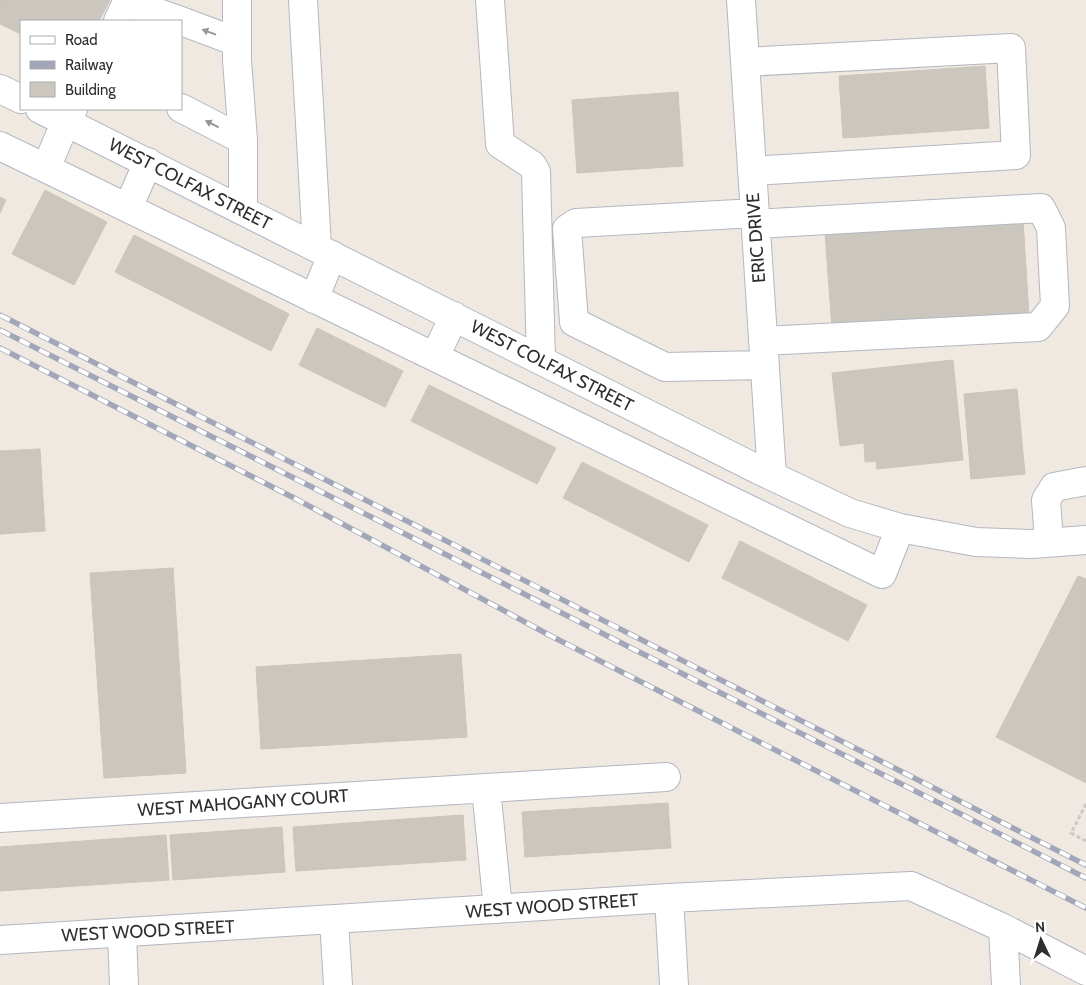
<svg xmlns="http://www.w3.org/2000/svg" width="1086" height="985" font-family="Cabin,sans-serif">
<rect width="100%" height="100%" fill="#efe9e1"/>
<!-- building -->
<path fill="#cbc7bf" stroke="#cbc5ba" d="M 0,0 L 110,0 L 99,21 L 21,21 L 21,34 L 0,24 Z
M 985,66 L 989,128 L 843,138 L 839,76 Z
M 678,92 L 683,166 L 577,173 L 572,100 Z
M 45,190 L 107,222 L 74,285 L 12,254 Z
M 0,197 L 6,200 L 0,213 Z
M 1023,220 L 1029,315 L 832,328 L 825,233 Z
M 134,235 L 289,314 L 271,351 L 115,272 Z
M 317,328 L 403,371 L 385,407 L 299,365 Z
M 953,360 L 963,460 L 877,469 L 876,461 L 865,462 L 864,443 L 840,446 L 832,373 Z
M 429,385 L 556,448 L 537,484 L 411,421 Z
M 1017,389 L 1025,474 L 971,479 L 964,394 Z
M 40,449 L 45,531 L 0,534 L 0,451 Z
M 582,462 L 708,525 L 689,562 L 563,498 Z
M 740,541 L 867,605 L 848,641 L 722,578 Z
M 173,568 L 186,773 L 104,778 L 90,573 Z
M 1078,576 L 1086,579 L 1086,783 L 996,737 Z
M 461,654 L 467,737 L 261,749 L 256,667 Z
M 668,803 L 671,848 L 525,857 L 522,812 Z
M 463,815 L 466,860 L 296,871 L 293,827 Z
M 282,827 L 285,872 L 173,880 L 170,835 Z
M 166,835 L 169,880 L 0,891 L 0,847 Z"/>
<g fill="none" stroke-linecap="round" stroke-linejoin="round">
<!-- minor casing -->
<g stroke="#b4b7c1" stroke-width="30">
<path id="minor" d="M 237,0 L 237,60 L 243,140 L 243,210
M 303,0 L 317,247
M 490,0 L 500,144 L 532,165 L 536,172 L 541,360
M 741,0 L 772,476
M 118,21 L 127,2 L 181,21
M 181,21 L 237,42
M 745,62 L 1011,48 L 1016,155 L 752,171
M 0,89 L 21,99
M 181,108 L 243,140
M 40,109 L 759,470 L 850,513 L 900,528 L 976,542 L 1032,544 L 1086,540
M 0,146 L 882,574 L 900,528
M 46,168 L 66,121 L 73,109
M 128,208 L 148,162
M 755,213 L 576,223 L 567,229 L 574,322 L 665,367 L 765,365
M 755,224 L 1041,208 L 1051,228 L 1055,306 L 1038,327 L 763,341
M 314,299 L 332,255
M 435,357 L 454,316
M 1049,542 L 1046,500 L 1054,487 L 1086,481
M 486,788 L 498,909
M 0,818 L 666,777
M 669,898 L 674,985
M 334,920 L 338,985
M 1003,928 L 1006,985
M 122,933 L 124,985
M 0,940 L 669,898 L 911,886 L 1003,928 L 1086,971"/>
</g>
<!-- path -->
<path stroke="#c9c9c9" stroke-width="3" stroke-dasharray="4 2.5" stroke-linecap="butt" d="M 1086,804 L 1071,833 L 1086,841"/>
<!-- minor -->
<use href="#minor" stroke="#fff" stroke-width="28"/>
<!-- rail casing -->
<g stroke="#a3a6b8" stroke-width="5.5">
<path id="rail" d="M 0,315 L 1086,865
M 0,330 L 945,806 L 1086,878
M 0,348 L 296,499 L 551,636 L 1086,908"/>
</g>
<!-- rail -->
<use href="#rail" stroke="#fff" stroke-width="4" stroke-dasharray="11" stroke-linecap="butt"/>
</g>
<!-- one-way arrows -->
<defs><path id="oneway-solid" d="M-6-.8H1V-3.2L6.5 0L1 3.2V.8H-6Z" transform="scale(1.25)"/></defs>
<g fill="#969696">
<use href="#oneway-solid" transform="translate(209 32) rotate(-160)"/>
<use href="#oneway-solid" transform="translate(212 124) rotate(-153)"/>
</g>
<g text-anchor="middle" stroke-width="5" stroke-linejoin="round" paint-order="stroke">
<!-- street labels -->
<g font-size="18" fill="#2e2e2e" stroke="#fff">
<text transform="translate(190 184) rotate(27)" y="6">WEST COLFAX STREET</text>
<text transform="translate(756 238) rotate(-94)" y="6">ERIC DRIVE</text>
<text transform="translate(552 366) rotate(27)" y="6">WEST COLFAX STREET</text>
<text transform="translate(243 803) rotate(-4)" y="6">WEST MAHOGANY COURT</text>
<text transform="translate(552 906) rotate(-4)" y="6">WEST WOOD STREET</text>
<text transform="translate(148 931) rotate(-3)" y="6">WEST WOOD STREET</text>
</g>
</g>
<!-- legend -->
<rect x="20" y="20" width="162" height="90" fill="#ffffff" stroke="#ababab"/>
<rect x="30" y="36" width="25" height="8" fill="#ffffff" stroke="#ababab"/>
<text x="65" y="45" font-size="15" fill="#2e2e2e">Road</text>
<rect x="30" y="61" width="25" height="8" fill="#a3a6b8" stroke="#ababab"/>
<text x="65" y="70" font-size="15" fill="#2e2e2e">Railway</text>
<rect x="30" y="82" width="25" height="15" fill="#cbc7bf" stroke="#ababab"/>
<text x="65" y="95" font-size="15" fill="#2e2e2e">Building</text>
<!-- north arrow -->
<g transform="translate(1041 940) rotate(356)" stroke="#ffffff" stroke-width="4" paint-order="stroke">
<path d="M0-4L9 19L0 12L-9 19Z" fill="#2e2e2e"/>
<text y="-8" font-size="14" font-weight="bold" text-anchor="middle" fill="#2e2e2e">N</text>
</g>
</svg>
